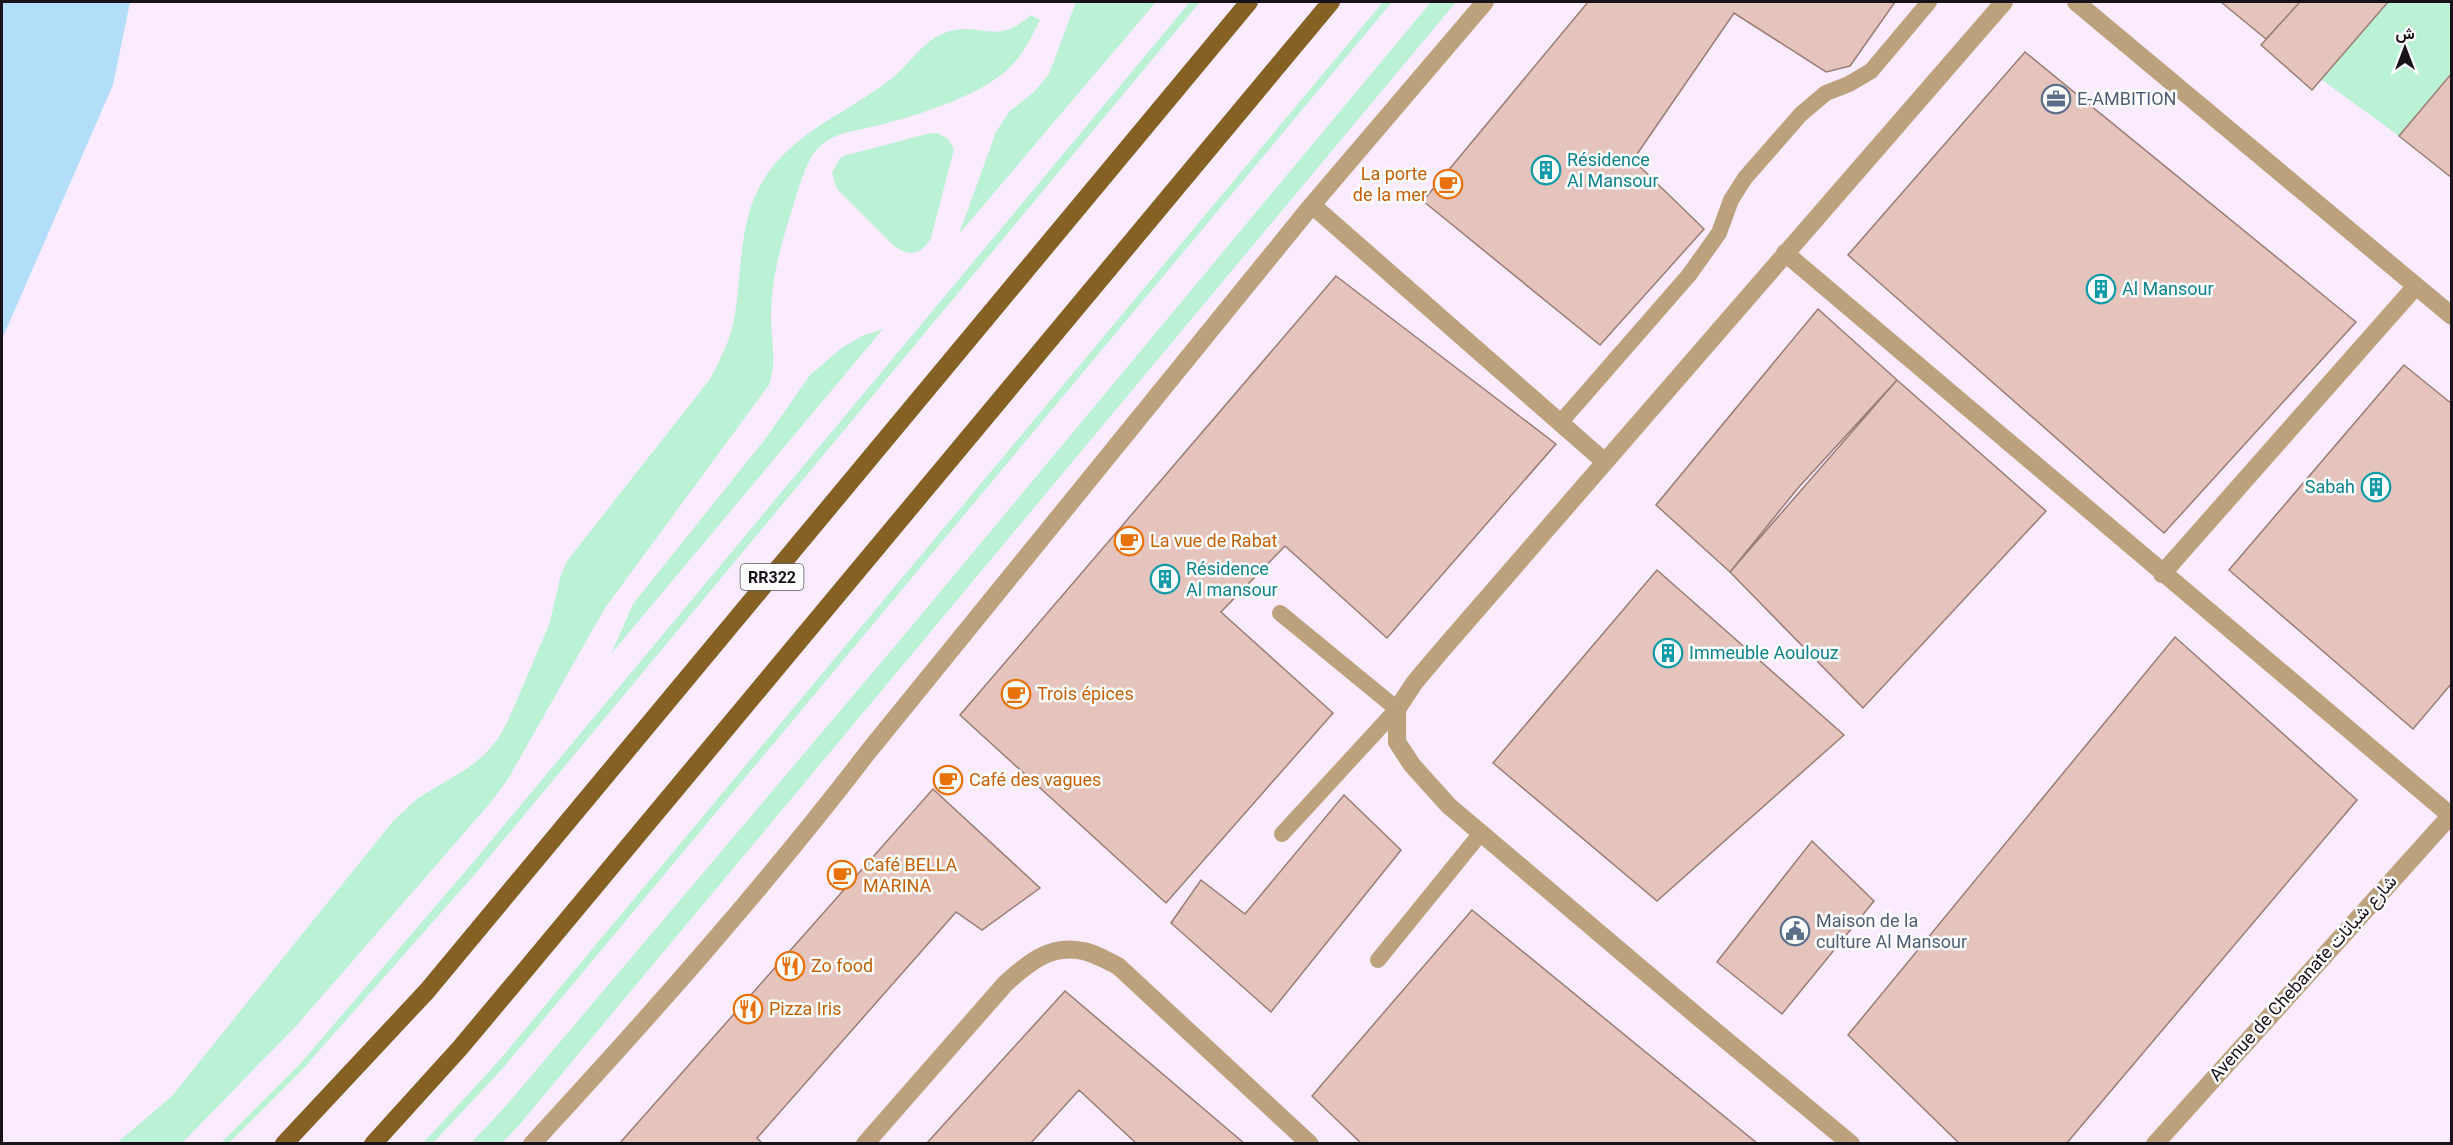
<svg xmlns="http://www.w3.org/2000/svg" width="2453" height="1145" font-family="Roboto,Vazirmatn,sans-serif">
<rect width="100%" height="100%" fill="#faebff"/>
<!-- green -->
<path fill="#bbf1d4" d="M 1076,2 L 1156,2 L 959,234 L 996,132 L 1009,112 L 1035,91 L 1049,74 Z
M 1190,2 L 1200,2 L 476,873 L 303,1069 L 229,1143 L 221,1143 L 299,1065 L 470,866 Z
M 1383,2 L 1392,2 L 503,1068 L 433,1143 L 423,1143 L 497,1063 Z
M 1431,2 L 1456,2 L 520,1124 L 502,1143 L 471,1143 L 505,1107 L 901,639 Z
M 2388,2 L 2451,2 L 2451,73 L 2399,136 L 2321,79 Z
M 1031,15 L 1040,20 C 1032,36 1024,53 1011,66 C 984,95 918,115 880,125 C 856,131 827,132 812,156 C 803,172 798,190 793,207 C 781,243 772,276 771,313 C 770,340 778,358 769,385 L 605,608 L 508,779 L 491,802 L 297,1025 L 182,1143 L 117,1143 L 172,1096 L 394,820 L 418,798 L 468,768 L 484,755 L 497,740 L 508,721 L 549,625 L 561,575 L 567,561 L 710,379 C 720,360 730,341 734,320 C 743,272 737,223 764,179 C 794,131 848,113 891,79 C 909,65 920,44 942,34 C 978,18 993,49 1031,15 Z
M 938,133 L 948,139 L 954,149 L 931,238 C 922,254 910,257 895,247 L 837,189 L 832,173 L 840,158 L 847,155 L 927,134 Z
M 883,329 L 611,654 L 633,604 L 766,438 L 810,375 L 843,347 L 862,336 Z"/>
<!-- water -->
<path fill="#b2def9" d="M 2,2 L 130,2 L 113,85 L 2,339 Z"/>
<!-- building -->
<path fill="#e5c4bd" stroke="#9a7d75" stroke-width="1.5" d="M 1588,2 L 1895,2 L 1850,66 L 1826,72 L 1734,13 L 1633,160 L 1704,229 L 1600,345 L 1423,201 Z
M 2221,2 L 2300,2 L 2266,39 Z
M 2300,2 L 2388,2 L 2312,90 L 2261,45 Z
M 2025,52 L 2356,322 L 2164,533 L 1848,255 Z
M 2452,73 L 2452,178 L 2399,136 Z
M 1336,276 L 1556,444 L 1387,638 L 1285,546 L 1221,612 L 1333,713 L 1166,903 L 960,715 Z
M 1818,309 L 1897,380 L 1798,488 L 1730,572 L 1656,505 Z
M 2404,365 L 2452,404 L 2452,683 L 2413,729 L 2229,570 Z
M 1897,380 L 2046,511 L 1863,708 L 1730,572 Z
M 1657,570 L 1844,735 L 1657,901 L 1493,763 Z
M 2175,637 L 2357,800 L 2066,1144 L 1960,1144 L 1848,1035 Z
M 933,789 L 1040,888 L 982,930 L 956,912 L 757,1138 L 763,1144 L 619,1144 Z
M 1344,795 L 1401,850 L 1271,1012 L 1171,923 L 1201,880 L 1245,914 Z
M 1812,841 L 1874,901 L 1782,1014 L 1717,962 Z
M 1472,910 L 1758,1144 L 1362,1144 L 1312,1096 Z
M 1065,991 L 1245,1144 L 1137,1144 L 1079,1090 L 1030,1144 L 926,1144 Z"/>
<g fill="none" stroke-linecap="round" stroke-linejoin="round">
<!-- service -->
<path stroke="#bca27c" stroke-width="16" d="M 1560,423 L 1689,275 L 1719,233 L 1731,200 L 1745,178 L 1801,114 L 1826,93 L 1849,84 L 1871,71 L 1929,2
M 1280,613 L 1397,709 L 1282,834
M 1378,960 L 1481,833"/>
<!-- minor -->
<path stroke="#bca27c" stroke-width="18" d="M 2076,2 L 2452,316
M 1312,205 L 1605,462
M 1785,253 L 2450,815
M 2162,574 L 2416,286
M 532,1144 C 649,1017 763,889 868,752 L 1312,205 L 1485,2
M 865,1144 L 1005,984 C 1028,963 1050,944 1083,951 C 1095,953 1107,961 1118,966 L 1310,1144
M 1851,1144 L 1697,1016 L 1449,806 L 1412,765 L 1397,742 L 1397,709 L 1415,682 L 1442,650 L 2004,2
M 2155,1144 L 2452,814"/>
<!-- primary -->
<path stroke="#856123" stroke-width="18" d="M 284,1144 L 427,991 L 1249,2
M 373,1144 L 460,1048 L 522,974 L 1331,2"/>
</g>
<!-- icons -->
<defs>
<g id="office-ring" transform="scale(1.5)"><circle r="9.5" fill="#fefefe" stroke="#5c6f8a" stroke-width="1.5"/><path d="M-6-3h4V-5.5h4V-3h4V5H-6ZM-1-4.5V-3h2v-1.5ZM-6 0V1H6V0Z" fill="#5c6f8a"/></g>
<g id="building-ring" transform="scale(1.5)"><circle r="9.5" fill="#fefefe" stroke="#0f9aa8" stroke-width="1.5"/><path d="M-4-6H4V6H1V3H-1V6H-4ZM-2.5-4.3h1.7v1.8h-1.7ZM.8-4.3h1.7v1.8H.8ZM-2.5-1h1.7V.8h-1.7ZM.8-1h1.7V.8H.8Z" fill="#0f9aa8"/></g>
<g id="cafe-ring" transform="scale(1.5)"><circle r="9.5" fill="#fefefe" stroke="#e8710a" stroke-width="1.5"/><path d="M-5.5-4.5H6V0H3Q3 3.5 0 3.5H-2.5Q-5.5 3.5-5.5 0ZM3-3.2v2h1.7v-2ZM-6 4.5H4V6H-6Z" fill="#e8710a"/></g>
<g id="civic-ring" transform="scale(1.5)"><circle r="9.5" fill="#fefefe" stroke="#5c6f8a" stroke-width="1.5"/><path d="M-.6-6.5H3V-4.5H.6V-3L4-1V1h2V6H-6V1h2V-1L-.6-3ZM-1.2 2.5V6h2.4V2.5Z" fill="#5c6f8a"/></g>
<g id="restaurant-ring" transform="scale(1.5)"><circle r="9.5" fill="#fefefe" stroke="#e8710a" stroke-width="1.5"/><path d="M-5-6h1v4h1v-4h1v4h1v-4h1v5L-1.5 .5V6h-2V.5L-5-1ZM5-6V6H3V1.5H1.5Q1.5-4 5-6Z" fill="#e8710a"/></g>
</defs>
<g fill-rule="evenodd">
<use href="#office-ring" x="2056" y="99"/>
<use href="#building-ring" x="1546" y="170"/>
<use href="#cafe-ring" x="1448" y="184"/>
<use href="#building-ring" x="2101" y="289"/>
<use href="#building-ring" x="2376" y="487"/>
<use href="#cafe-ring" x="1129" y="541"/>
<use href="#building-ring" x="1165" y="579"/>
<use href="#building-ring" x="1668" y="653"/>
<use href="#cafe-ring" x="1016" y="694"/>
<use href="#cafe-ring" x="948" y="780"/>
<use href="#cafe-ring" x="842" y="875"/>
<use href="#civic-ring" x="1795" y="931"/>
<use href="#restaurant-ring" x="790" y="966"/>
<use href="#restaurant-ring" x="748" y="1009"/>
</g>
<g text-anchor="middle" stroke-width="5" stroke-linejoin="round" paint-order="stroke">
<!-- shield labels -->
<rect fill="#fefefe" stroke="#5e595f" stroke-width="1.5" x="740.5" y="564" width="63" height="26" rx="4.5"/>
<g font-size="16" font-weight="bold" fill="#19121b">
<text x="772" y="583">RR322</text>
</g>
<!-- service labels -->
<g font-size="18" fill="#4e5e75" stroke="#fefefe" text-anchor="start">
<text x="2077" y="105">E-AMBITION</text>
<text x="1816" y="927">Maison de la<tspan x="1816" dy="21">culture Al Mansour</tspan></text>
</g>
<!-- culture labels -->
<g font-size="18" fill="#0d838f" stroke="#fefefe" text-anchor="start">
<text x="1567" y="166">Résidence<tspan x="1567" dy="21">Al Mansour</tspan></text>
<text x="2122" y="295">Al Mansour</text>
<text x="2355" y="493" text-anchor="end">Sabah</text>
<text x="1186" y="575">Résidence<tspan x="1186" dy="21">Al mansour</tspan></text>
<text x="1689" y="659">Immeuble Aoulouz</text>
</g>
<!-- food labels -->
<g font-size="18" fill="#c56008" stroke="#fefefe" text-anchor="start">
<text x="1427" y="180" text-anchor="end">La porte<tspan x="1427" dy="21">de la mer</tspan></text>
<text x="1150" y="547">La vue de Rabat</text>
<text x="1037" y="700">Trois épices</text>
<text x="969" y="786">Café des vagues</text>
<text x="863" y="871">Café BELLA<tspan x="863" dy="21">MARINA</tspan></text>
<text x="811" y="972">Zo food</text>
<text x="769" y="1015">Pizza Iris</text>
</g>
<!-- street labels -->
<g font-size="18" fill="#19121b" stroke="#fefefe">
<text transform="translate(2303 978) rotate(-48)" y="6">Avenue de Chebanate شارع شبانات</text>
</g>
</g>
<!-- border -->
<rect width="2453" height="1145" fill="none" stroke="#19121b" stroke-width="6"/>
<!-- north arrow -->
<g transform="translate(2405 48)" stroke="#fefefe" stroke-width="4.5" paint-order="stroke">
<path d="M0-4.5L10 22L0 15L-10 22Z" fill="#19121b"/>
<text y="-9" font-size="16" font-weight="bold" text-anchor="middle" fill="#19121b">ش</text>
</g>
</svg>
